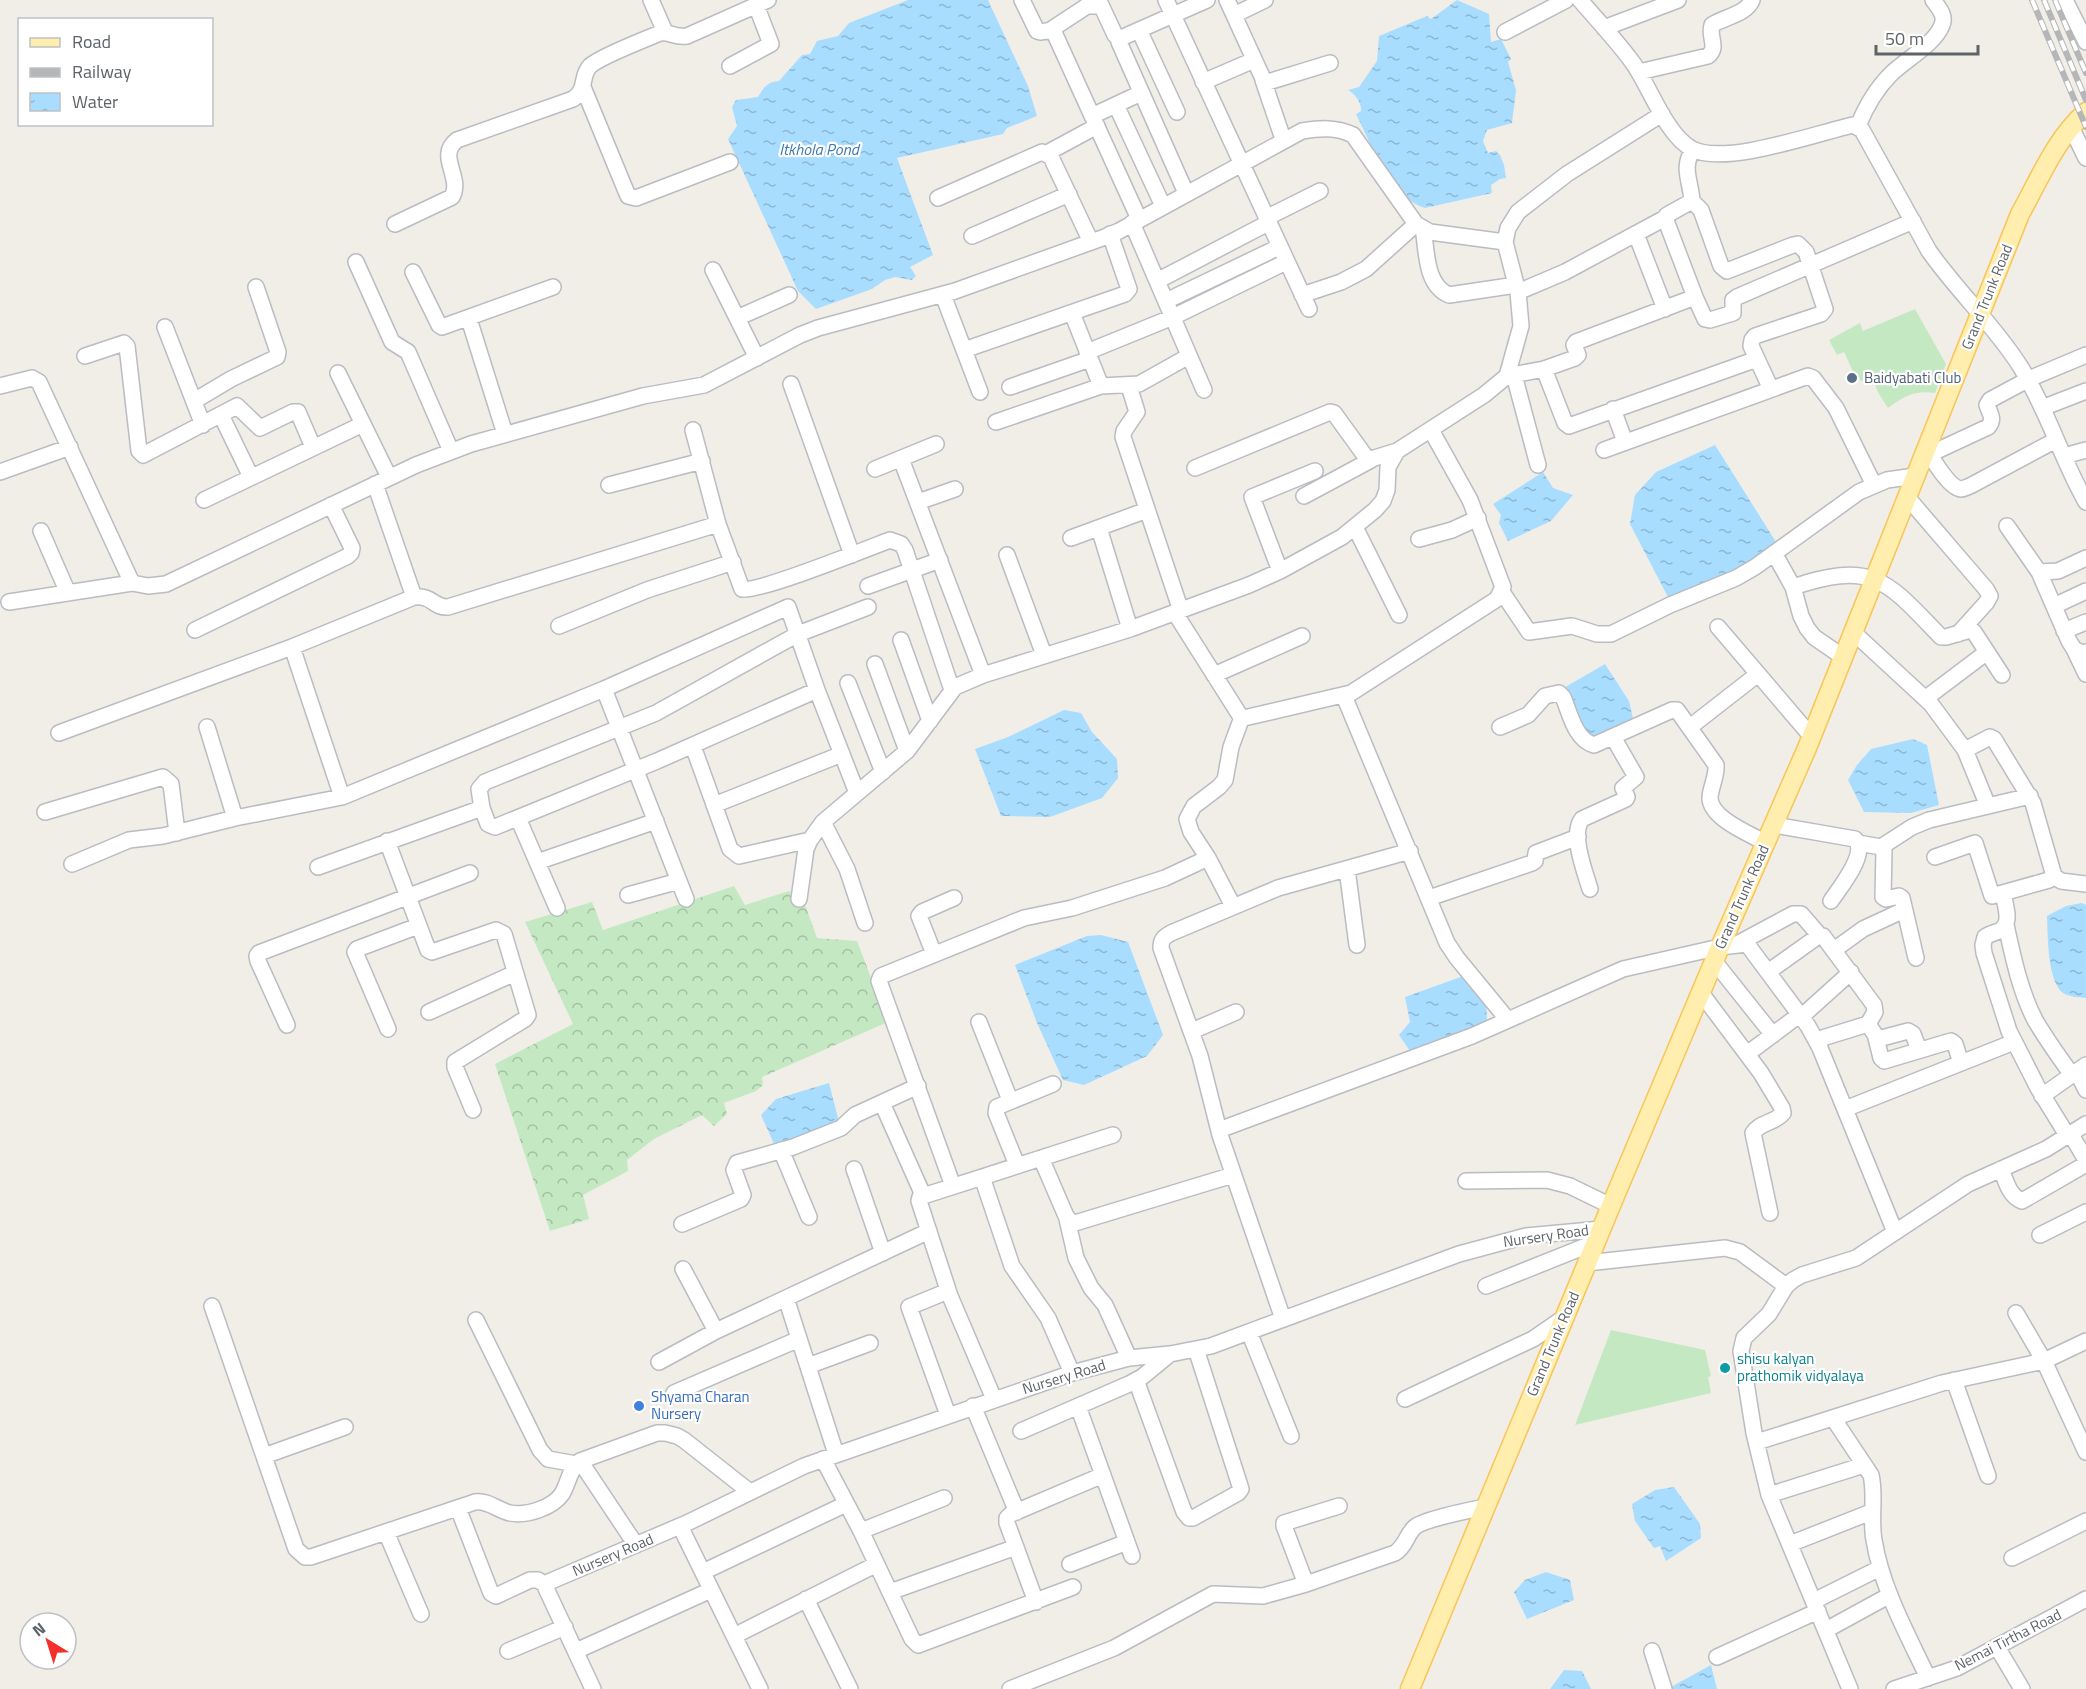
<svg xmlns="http://www.w3.org/2000/svg" width="2086" height="1689" font-family="'Titillium Web',sans-serif">
<defs>
<pattern id="forest-crowns" width="20" height="18" patternUnits="userSpaceOnUse" patternTransform="scale(1.5)"><rect width="20" height="18" fill="#c4e9c2"/><path d="M2 6a3 3 0 1 1 6 0M12 15a3 3 0 1 1 6 0" fill="none" stroke="#a2c0a1"/></pattern>
<pattern id="water-ripples" width="26" height="14" patternUnits="userSpaceOnUse" patternTransform="scale(1.5)"><rect width="26" height="14" fill="#a8ddff"/><path d="M2 4q2-2 4 0t4 0M15 11q2-2 4 0t4 0" fill="none" stroke="#8cb7d2"/></pattern>
</defs>
<rect width="100%" height="100%" fill="#f1eee7"/>
<!-- grass -->
<path fill="#c4e9c2" d="M 1915,309 L 1946,364 L 1935,393 C 1915,390 1904,396 1888,408 L 1879,394 L 1871,376 L 1861,381 L 1858,375 L 1855,376 L 1844,352 L 1837,355 L 1829,340 L 1860,323 L 1863,331 Z
M 1611,1330 L 1705,1350 L 1711,1376 L 1708,1377 L 1711,1393 L 1575,1425 Z"/>
<!-- forest -->
<path fill="url(#forest-crowns)" d="M 734,886 L 745,905 L 789,891 L 806,907 L 817,938 L 857,941 L 888,1022 L 762,1077 L 763,1085 L 756,1091 L 724,1103 L 727,1114 L 714,1126 L 702,1115 L 654,1139 L 627,1160 L 628,1171 L 583,1195 L 589,1219 L 550,1231 L 495,1064 L 573,1024 L 525,922 L 592,902 L 603,930 Z"/>
<!-- water -->
<path fill="url(#water-ripples)" d="M 908,0 L 988,0 L 1028,86 L 1037,116 L 1007,128 L 1003,134 L 897,158 L 933,255 L 910,267 L 916,276 L 912,280 L 895,277 L 885,280 L 872,289 L 816,309 L 798,291 L 728,139 L 737,126 L 732,107 L 736,100 L 758,97 C 764,87 767,82 779,81 L 802,55 L 810,54 L 817,41 L 838,36 L 849,23 Z
M 1457,0 L 1489,14 L 1491,42 L 1501,39 L 1511,59 L 1508,62 L 1516,90 L 1512,123 L 1487,130 L 1483,141 L 1488,153 L 1496,151 L 1500,155 L 1504,165 L 1506,178 L 1500,179 L 1491,185 L 1492,193 L 1425,208 C 1391,199 1371,144 1356,114 L 1361,111 C 1362,103 1355,94 1348,90 L 1359,87 L 1377,61 L 1379,36 L 1427,16 L 1431,19 Z
M 1715,445 L 1776,542 L 1740,574 L 1669,599 L 1630,524 L 1635,495 L 1656,472 Z
M 1543,472 L 1553,488 L 1573,495 L 1551,521 L 1508,541 L 1499,523 L 1501,515 L 1493,504 Z
M 1605,664 L 1629,701 L 1634,723 L 1600,738 L 1590,738 L 1579,727 L 1562,689 Z
M 1064,710 L 1081,713 L 1092,732 L 1117,759 L 1118,778 L 1102,798 L 1050,817 L 1001,816 L 975,749 L 1008,737 Z
M 1913,739 L 1927,745 L 1939,805 L 1911,813 L 1864,812 L 1848,780 L 1857,765 L 1871,749 Z
M 2082,903 L 2086,905 L 2086,998 C 2079,997 2069,997 2063,993 C 2047,980 2048,936 2047,916 L 2066,906 Z
M 1101,935 L 1128,942 L 1163,1035 L 1147,1056 L 1084,1085 L 1063,1080 L 1037,1023 L 1015,965 L 1087,936 Z
M 1469,974 L 1486,991 L 1487,1022 L 1412,1054 L 1399,1035 L 1410,1022 L 1405,997 Z
M 829,1083 L 840,1126 L 775,1146 L 761,1115 L 776,1099 Z
M 1674,1487 L 1700,1524 L 1701,1538 L 1666,1561 L 1660,1546 L 1654,1548 L 1635,1521 L 1632,1504 L 1655,1490 Z
M 1546,1572 L 1570,1580 L 1574,1600 L 1527,1619 L 1514,1592 L 1525,1580 Z
M 1711,1665 L 1717,1689 L 1672,1689 L 1671,1687 Z
M 1564,1670 L 1582,1671 L 1591,1689 L 1550,1689 Z"/>
<g fill="none" stroke-linecap="round" stroke-linejoin="round">
<!-- minor casing -->
<g stroke="#b9bcc1" stroke-width="18">
<path id="minor" d="M 651,0 L 665,32
M 1022,0 L 1037,31 L 1040,32 L 1053,30 L 1139,219
M 1089,0 L 1091,6 L 1101,5 L 1115,35 L 1120,40
M 1166,0 L 1309,309
M 1227,0 L 1265,83 L 1330,63
M 1580,0 C 1598,21 1617,41 1633,63 C 1650,87 1666,135 1692,149 C 1726,166 1817,133 1853,125 L 1862,130 L 1929,251 C 1957,291 1994,325 2020,366 C 2047,409 2061,458 2086,502
M 2065,0 L 2086,42
M 1234,15 L 1265,0
M 1604,28 L 1678,0
M 1052,29 L 1090,4
M 1139,30 L 1177,112
M 1505,32 L 1566,0
M 730,66 L 771,44 L 756,5
M 1639,72 L 1708,56 C 1719,47 1708,37 1712,25 C 1724,17 1747,14 1752,0
M 1263,80 L 1283,139
M 1203,82 L 1254,60
M 583,87 L 628,196 L 636,198 L 730,162
M 1116,105 L 1163,206
M 1092,116 L 1141,93
M 1858,126 C 1866,106 1876,89 1891,74 C 1905,60 1935,44 1942,25 C 1946,16 1939,8 1933,0
M 2071,127 L 2086,158
M 1047,153 L 1097,126
M 1186,193 L 1119,42 L 1121,38 L 1207,0
M 938,198 L 1042,152 L 1051,157 L 1091,242
M 1692,201 L 1701,210 L 1721,266 L 1727,271 L 1793,245 L 1798,244 L 1806,252 L 1825,309 L 1821,314 L 1755,336 L 1752,340 L 1751,346 L 1771,389
M 1266,218 L 1320,191
M 1132,223 L 1204,390
M 395,224 L 452,197 C 463,177 436,156 457,140 L 573,99 C 588,89 580,76 590,66 C 601,56 644,40 660,33 C 670,31 674,38 687,36 L 768,0
M 1423,228 C 1427,251 1425,285 1449,295 L 1516,285
M 1636,234 L 1665,309
M 972,236 L 1069,194
M 356,262 L 392,342 L 408,352 L 451,451
M 713,270 L 757,358
M 413,272 L 439,325 L 442,327 L 553,287
M 1157,281 L 1268,223
M 1518,292 L 1565,272 L 1665,218
M 943,295 L 980,392
M 1302,295 L 1341,282 L 1366,269 L 1416,224
M 1695,297 L 1705,319 L 1710,320 L 1733,313 L 1733,300 L 1737,297 L 1913,221
M 1166,301 L 1279,247
M 1072,313 L 1101,386
M 737,318 L 789,295
M 469,319 L 505,434
M 165,327 L 203,425
M 964,350 L 1125,294 L 1129,289 L 1110,234
M 1087,352 L 1173,317 L 1286,262
M 85,356 L 124,343 L 127,346 L 139,451 L 143,455 L 237,406 L 260,428 L 293,412 L 298,412 L 313,447
M 1544,369 L 1565,423 L 1569,426 L 1757,359
M 338,373 L 389,477
M 1514,375 L 1538,465
M 1507,376 L 1544,369 L 1575,358 L 1578,355 L 1574,345 L 1576,342 L 1695,297 L 1665,218 L 1667,215 L 1692,201 C 1691,182 1681,167 1693,150
M 791,384 L 852,555
M 0,386 L 32,378 L 39,382 L 132,583
M 1129,386 L 1137,412 L 1124,431 L 1123,437 L 1181,611
M 1010,387 L 1090,359
M 194,401 L 231,379 L 277,357 L 278,352 L 256,287
M 2042,408 L 2086,391
M 1613,409 L 1625,442
M 221,415 L 251,477
M 996,422 L 1101,386 L 1139,384 L 1189,356
M 693,430 L 718,524 L 742,589 C 757,593 869,548 890,540 L 901,544 L 905,550 L 952,690
M 1926,449 C 1932,458 1949,488 1961,489 C 1964,489 1967,487 1970,486 L 2056,440
M 1604,450 L 1808,376 L 1813,378 L 1836,408 L 1874,485
M 1930,454 L 1988,427 C 1995,419 1990,414 1987,405 L 1990,400 L 2029,379 L 2086,355
M 2064,456 L 2086,450
M 901,459 L 983,675
M 1195,468 L 1330,412 L 1334,413 L 1368,460 L 1397,451
M 875,469 L 936,444
M 0,472 L 70,447
M 375,484 L 414,597
M 609,485 L 702,461
M 1304,496 L 1371,460
M 1907,497 L 1986,589 L 1990,596 L 1986,603 L 1958,634
M 204,500 L 363,424
M 918,502 L 955,489
M 2007,526 L 2039,572 L 2069,641 L 2074,649 L 2082,653 L 2086,652
M 1355,527 L 1399,615
M 1099,528 L 1130,629
M 41,531 L 68,593
M 1071,538 L 1147,510
M 1419,539 L 1452,530 L 1478,518
M 1774,553 L 1793,587 L 1801,616 L 1807,628 L 1814,637 L 1843,657
M 1007,555 L 1044,655
M 1280,571 L 1252,497 L 1315,471
M 2039,572 L 2058,571 L 2086,558
M 868,586 L 940,560
M 1793,587 C 1874,560 1887,581 1941,637 L 1946,637 L 1970,630 L 1974,632 L 2002,675
M 1502,592 L 1529,632 L 1572,626 L 1597,634 L 1611,634 L 1670,605 L 1736,578 L 1755,567 L 1859,492 L 1887,480 L 1915,476
M 9,602 L 132,583 L 148,586 L 166,584 L 416,465 L 471,444 L 643,396 L 704,385 L 800,335 L 818,328 L 955,291 L 1105,237 L 1119,231 L 1302,131 C 1321,128 1336,127 1353,135 L 1416,224 L 1430,232 L 1505,242
M 2054,606 L 2086,591
M 1175,613 L 1239,714 L 1244,718 L 1351,693 L 1497,599 L 1503,587 L 1470,500 L 1431,430
M 559,626 L 647,590 L 733,562
M 1718,627 L 1811,736
M 195,630 L 348,556 L 351,553 L 352,548 L 331,505
M 2064,631 L 2086,622
M 1853,632 L 1931,704 L 1965,750 L 1990,737 L 1994,739 L 2033,803 L 2054,876 L 2061,881 L 2086,884
M 901,640 L 930,721
M 292,647 L 342,797
M 2074,649 L 2086,674
M 875,664 L 907,751
M 1214,675 L 1302,636
M 848,683 L 883,772
M 604,689 L 686,899
M 817,690 L 657,761 L 500,825 L 495,827 L 488,824 L 482,808 L 479,789 L 485,782 L 656,713 L 798,634 L 868,607
M 1344,696 L 1447,943 L 1457,958 L 1508,1020
M 1926,698 L 1987,652
M 207,727 L 235,818
M 1500,727 L 1528,715 L 1545,696 L 1559,693 L 1563,697 C 1570,713 1575,740 1594,745 L 1672,710 L 1677,710 L 1716,765 C 1717,776 1711,786 1710,797 C 1709,818 1750,834 1766,843
M 1690,727 L 1758,674
M 59,733 L 292,647 L 414,597 C 433,595 433,608 448,607 L 718,524
M 693,746 L 730,849 L 739,856 L 810,840
M 1965,750 L 1988,806
M 714,805 L 842,754
M 45,812 L 163,777 L 171,784 L 177,833
M 518,818 L 557,908
M 823,822 L 847,869 L 865,923
M 1774,825 L 1855,839 C 1869,853 1840,887 1831,901
M 387,841 L 428,950 L 432,952 L 496,930 L 504,934 L 528,1015 L 525,1019 L 455,1062 L 455,1067 L 473,1110
M 1858,843 L 1881,847 L 1884,850 L 1883,897 L 1886,899 L 1899,896 L 1902,898 L 1916,958
M 1881,847 L 1912,827 L 1929,820 L 2030,796
M 1935,857 L 1975,843 L 1992,896 L 2049,880 L 2054,876
M 537,862 L 656,821
M 72,864 L 129,840 L 163,836 L 235,818 L 342,797 L 604,689 L 788,607 L 817,690 L 857,793
M 318,867 L 482,808
M 1347,869 L 1357,945
M 1590,889 C 1585,872 1570,834 1582,819 L 1626,799 L 1627,797 L 1623,788 L 1636,777 L 1613,737
M 2003,893 C 2005,906 2013,924 1999,931 C 1994,933 1989,934 1985,937 L 1983,945 L 1984,953 L 2009,1031 L 2038,1088 L 2067,1135
M 628,895 L 679,881
M 1429,898 L 1532,863 L 1535,861 L 1536,853 L 1578,837
M 799,899 L 806,849 L 810,840 L 823,822 L 907,751 L 955,687 L 983,675 L 1130,629 L 1249,585 L 1280,571 L 1342,537 L 1375,510 L 1383,501 L 1387,490 L 1388,467 L 1397,451 L 1484,395 L 1507,376 L 1521,326 L 1518,292 L 1505,242 L 1508,228 L 1518,212 L 1567,174 L 1662,114
M 1233,906 L 1208,858 L 1191,832 L 1187,819 L 1194,806 L 1219,787 L 1225,780 L 1231,747 L 1242,717
M 2006,925 C 2013,957 2020,991 2035,1020 C 2046,1039 2059,1057 2072,1075
M 1737,944 L 1793,914 L 1801,914 L 1820,936
M 1834,950 L 1863,929 L 1904,910
M 934,954 L 919,916 L 922,912 L 954,898
M 1714,961 L 1773,1035
M 1768,972 L 1817,937 L 1823,936 L 1874,1005 L 1875,1012 L 1868,1024
M 1701,993 L 1761,1073 L 1782,1108 L 1783,1113 C 1775,1123 1760,1122 1753,1133 L 1770,1213
M 429,1012 L 515,973
M 1801,1017 L 1851,972
M 979,1022 L 1010,1100
M 287,1025 L 258,961 L 257,956 L 259,953 L 470,873
M 388,1029 L 355,952 L 357,949 L 418,926
M 1192,1031 L 1236,1012
M 1876,1038 L 1881,1058 L 1884,1061 L 1951,1041 L 1955,1044 L 1961,1063
M 1816,1040 L 1868,1024 L 1878,1039 L 1908,1031 L 1913,1034 L 1919,1050
M 1747,1054 L 1799,1015
M 2077,1072 L 2086,1090
M 2042,1096 L 2086,1065
M 882,1103 L 923,1195
M 1845,1109 L 2014,1042
M 1219,1130 L 1472,1036 L 1623,969 L 1720,947 L 1747,944 L 1808,1026 L 1820,1048 L 1895,1232
M 2070,1133 L 2086,1160
M 781,1150 L 809,1217
M 1041,1158 L 1066,1216 L 1070,1221 L 1075,1223 L 1233,1175
M 1017,1165 L 996,1113 L 997,1107 L 1053,1084
M 854,1169 L 883,1253
M 2001,1169 C 2006,1181 2009,1196 2022,1201 L 2086,1164
M 982,1177 L 1012,1266 L 1048,1318 L 1072,1373
M 1466,1181 L 1547,1180 L 1570,1186 L 1611,1206
M 953,1186 L 879,981 L 881,976 L 1024,918 L 1072,908 L 1165,878 L 1208,858
M 1067,1219 L 1076,1258 L 1091,1288 L 1105,1305 L 1129,1358
M 682,1224 L 741,1199 L 743,1195 L 734,1170 L 737,1163 L 793,1147 L 841,1128 L 855,1115 L 918,1086
M 2040,1235 L 2086,1212
M 1587,1263 L 1725,1248 L 1740,1252 L 1786,1286
M 683,1269 L 716,1331
M 1486,1286 L 1596,1242
M 948,1291 L 909,1307 L 948,1415
M 786,1298 L 836,1454
M 212,1306 L 296,1549 L 305,1557 L 311,1557 L 475,1502 C 488,1500 497,1510 510,1513 C 527,1516 552,1508 562,1494 C 569,1482 569,1470 580,1461 L 657,1433 L 665,1433 L 677,1436 L 684,1440 L 750,1492
M 2016,1313 L 2044,1361 L 2086,1452
M 1283,1319 L 1220,1135 L 1200,1056 L 1161,948 C 1161,939 1164,937 1171,933 L 1278,888 L 1410,851
M 476,1320 L 540,1450 L 548,1459 L 576,1464
M 1249,1332 L 1291,1436
M 659,1362 L 716,1331 L 929,1231
M 808,1366 L 870,1343
M 1136,1380 L 1184,1512 L 1189,1518 L 1193,1518 L 1238,1493 L 1241,1489 L 1196,1349
M 1954,1380 L 1988,1476
M 674,1393 L 799,1339
M 994,1399 L 950,1296 L 919,1201 L 920,1197 L 1113,1135
M 1405,1399 L 1533,1339 L 1565,1317
M 973,1406 L 1017,1512
M 1078,1406 L 1132,1556
M 1833,1418 L 1871,1475 C 1876,1496 1870,1518 1874,1540 C 1882,1589 1907,1633 1928,1678
M 1021,1431 L 1129,1384 L 1142,1377 L 1170,1354
M 1757,1442 L 1942,1383 L 2044,1361 L 2086,1341
M 264,1456 L 345,1427
M 823,1459 L 861,1531 L 912,1639 L 918,1645 L 1073,1587
M 580,1461 L 636,1545
M 1769,1495 L 1864,1465
M 458,1508 L 491,1593 L 496,1596 L 530,1580 L 538,1580 L 544,1584 L 593,1689
M 680,1526 L 760,1689
M 861,1531 L 944,1498
M 386,1532 L 421,1614
M 1790,1544 L 1871,1512
M 2012,1558 L 2086,1521
M 1070,1564 L 1127,1542
M 703,1572 L 846,1504
M 544,1584 L 687,1523 L 804,1466 L 1072,1373 L 1129,1358 L 1170,1354 L 1211,1346 L 1459,1254 L 1526,1236 L 1602,1229
M 1306,1584 L 1284,1526 L 1284,1523 L 1339,1506
M 890,1592 L 1016,1547
M 806,1599 L 850,1689
M 1814,1601 L 1880,1568
M 1036,1602 L 1007,1523 L 1007,1518 L 1011,1514 L 1103,1475
M 1826,1630 L 1890,1595
M 734,1636 L 875,1565
M 1997,1647 L 2022,1689
M 508,1651 L 565,1627
M 576,1651 L 711,1590
M 1652,1651 L 1664,1689
M 1717,1657 L 1818,1611
M 1010,1689 L 1114,1648 L 1213,1594 L 1263,1596 L 1306,1584 L 1395,1553 C 1406,1546 1406,1535 1415,1527 C 1424,1519 1471,1510 1485,1507
M 1850,1689 L 1769,1495 L 1754,1433 L 1741,1351 L 1744,1338 L 1769,1314 L 1786,1286 L 1793,1280 L 1802,1275 L 1856,1258 L 1968,1184 L 2046,1149 L 2086,1124
M 1894,1689 L 1957,1668 L 2086,1599"/>
</g>
<!-- major casing -->
<g stroke="#f9c557" stroke-width="21">
<path id="major" d="M 1410,1689 L 1615,1196 L 1720,947 L 1807,748 L 2020,214 C 2039,180 2056,138 2086,112"/>
</g>
<!-- minor -->
<use href="#minor" stroke="#fff" stroke-width="15"/>
<!-- major -->
<use href="#major" stroke="#ffeead" stroke-width="18"/>
<!-- rail casing -->
<g stroke="#b5b6b7" stroke-width="6">
<path id="rail" d="M 2032,0 L 2086,127
M 2044,0 L 2086,100
M 2055,0 L 2086,73"/>
</g>
<!-- rail -->
<use href="#rail" stroke="#fff" stroke-width="4" stroke-dasharray="11" stroke-linecap="butt"/>
</g>
<!-- markers -->
<circle fill="#5c6f8a" stroke="#fff" stroke-width="2" cx="1852" cy="378" r="6"/>
<circle fill="#0f9aa8" stroke="#fff" stroke-width="2" cx="1725" cy="1368" r="6"/>
<circle fill="#3f7fe0" stroke="#fff" stroke-width="2" cx="639" cy="1406" r="6"/>
<g text-anchor="middle" stroke-width="4.5" stroke-linejoin="round" paint-order="stroke">
<!-- street labels -->
<g font-size="15" fill="#5e6368" stroke="#fff">
<text transform="translate(1987 297) rotate(-68)" y="5">Grand Trunk Road</text>
<text transform="translate(1742 897) rotate(-66)" y="5">Grand Trunk Road</text>
<text transform="translate(1546 1236) rotate(-8)" y="5">Nursery Road</text>
<text transform="translate(1553 1344) rotate(-67)" y="5">Grand Trunk Road</text>
<text transform="translate(1064 1377) rotate(-17)" y="5">Nursery Road</text>
<text transform="translate(613 1555) rotate(-23)" y="5">Nursery Road</text>
<text transform="translate(2008 1640) rotate(-27)" y="5">Nemai Tirtha Road</text>
</g>
<!-- service labels -->
<g font-size="15" fill="#4e5e75" stroke="#fff" text-anchor="start">
<text x="1864" y="383">Baidyabati Club</text>
</g>
<!-- culture labels -->
<g font-size="15" fill="#0d838f" stroke="#fff" text-anchor="start">
<text x="1737" y="1364">shisu kalyan<tspan x="1737" dy="17">prathomik vidyalaya</tspan></text>
</g>
<!-- shop labels -->
<g font-size="15" fill="#366cbe" stroke="#fff" text-anchor="start">
<text x="651" y="1402">Shyama Charan<tspan x="651" dy="17">Nursery</tspan></text>
</g>
<!-- water labels -->
<g font-size="16" font-style="italic" fill="#3c79af" stroke="#fff">
<text x="819" y="155">Itkhola Pond</text>
</g>
</g>
<!-- legend -->
<rect x="18" y="18" width="195" height="108" fill="#ffffff" stroke="#bfc1c3" stroke-width="1.5"/>
<rect x="30" y="38" width="30" height="9" fill="#ffeead" stroke="#bfc1c3" stroke-width="1.5"/>
<text x="72" y="48" font-size="18" fill="#5e6368">Road</text>
<rect x="30" y="68" width="30" height="9" fill="#b5b6b7" stroke="#bfc1c3" stroke-width="1.5"/>
<text x="72" y="78" font-size="18" fill="#5e6368">Railway</text>
<rect x="30" y="93" width="30" height="18" fill="url(#water-ripples)" stroke="#bfc1c3" stroke-width="1.5"/>
<text x="72" y="108" font-size="18" fill="#5e6368">Water</text>
<!-- north arrow -->
<g transform="translate(48 1641) rotate(322)"><circle r="28" fill="#ffffff" stroke="#bfc1c3" stroke-width="1.5"/>
<path d="M0-4.5L10 22L0 15L-10 22Z" fill="#f3312a"/>
<text y="-9" font-size="16" font-weight="bold" text-anchor="middle" fill="#5e6368">N</text>
</g>
<!-- scale -->
<path d="M1876 45v9h102v-9" fill="none" stroke="#5e6368" stroke-width="3"/>
<text x="1885" y="45" font-size="18" fill="#5e6368" stroke="#ffffff" stroke-width="4.5" paint-order="stroke">50 m</text>
</svg>
